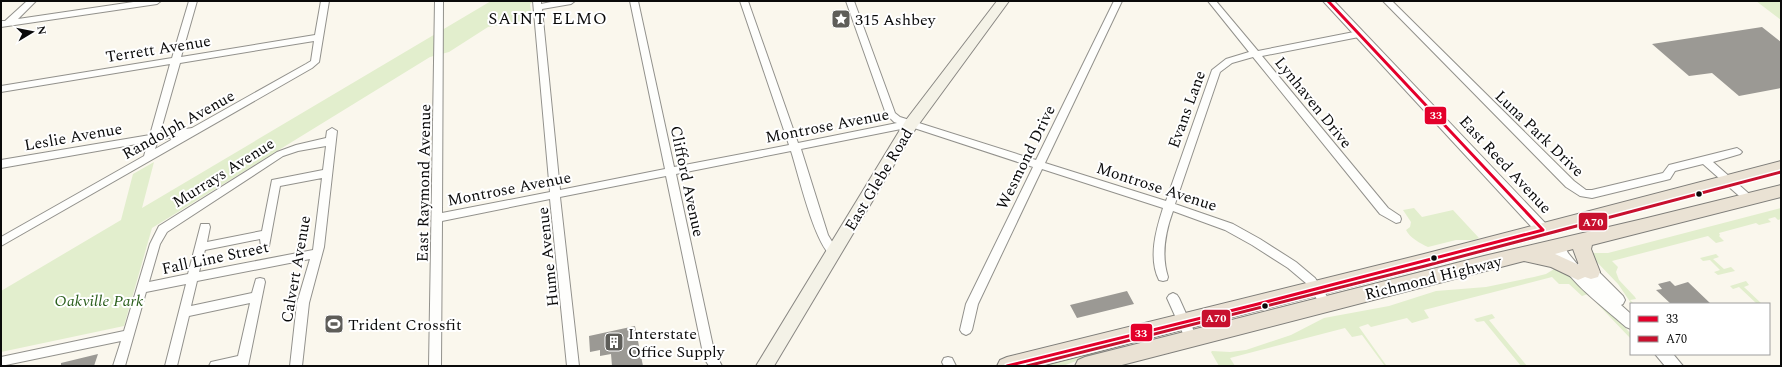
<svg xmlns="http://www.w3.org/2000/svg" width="1782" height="367" font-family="Spectral,serif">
<rect width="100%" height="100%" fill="#faf7ed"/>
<!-- green -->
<path fill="#e2eecd" d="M 491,1 L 534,1 L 530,4 L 532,19 L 488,27 L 449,52 L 430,57 L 152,228 L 124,326 L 1,352 L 1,291 L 121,220 L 133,174 L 154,162 L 142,208 Z
M 1756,1 L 1781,1 L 1781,20 Z
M 1414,208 L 1422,217 L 1453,210 L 1479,238 L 1474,240 L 1456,240 L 1428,247 C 1421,244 1409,237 1406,230 L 1410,227 L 1411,222 L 1403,210 Z
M 1781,208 L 1781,219 L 1778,220 L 1775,217 L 1768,219 L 1771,222 L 1759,225 L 1756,223 L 1719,233 L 1720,235 L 1719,236 L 1724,241 L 1716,243 L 1708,236 L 1612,261 L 1618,267 L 1616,272 L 1619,280 L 1635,297 L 1636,299 L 1630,300 L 1634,304 L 1631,303 L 1618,284 L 1595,260 L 1591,253 L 1608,253 Z
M 1716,254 L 1719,257 L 1713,259 L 1724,269 L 1731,267 L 1735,271 L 1718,275 L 1714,272 L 1720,270 L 1710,260 L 1703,261 L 1700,258 Z
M 1559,266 L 1611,312 L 1631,334 L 1631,339 L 1588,294 L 1582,296 L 1569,284 L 1559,284 L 1552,277 L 1424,310 L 1429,318 L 1412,323 L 1407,318 L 1371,327 L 1368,324 L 1359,327 L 1386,365 L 1384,365 L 1362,335 L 1352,337 L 1345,328 L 1230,358 L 1235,366 L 1219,366 L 1211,352 L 1212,351 L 1230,352 L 1246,350 L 1291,335 L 1324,318 L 1389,306 L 1436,291 L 1486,287 L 1534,277 L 1546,274 Z
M 1746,281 L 1749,285 L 1744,287 L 1762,304 L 1757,304 L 1739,287 L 1733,289 L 1730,286 Z
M 1492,314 L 1495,318 L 1489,320 L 1527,366 L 1521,366 L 1484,321 L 1477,322 L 1474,319 Z
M 1113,347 L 1063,366 L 1031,366 Z"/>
<!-- building -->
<path fill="#9b9994" d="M 1762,27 L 1781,42 L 1781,88 L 1739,96 L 1712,73 L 1689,76 L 1652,44 Z
M 1670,281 L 1675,286 L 1688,282 L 1711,304 L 1671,304 L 1656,290 L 1662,289 L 1658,284 Z
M 1127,291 L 1134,304 L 1077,318 L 1070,305 Z
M 635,326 L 643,366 L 612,366 L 611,354 L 600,356 L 600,350 L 590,352 L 589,336 Z
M 98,354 L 94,366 L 61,366 L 61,363 Z"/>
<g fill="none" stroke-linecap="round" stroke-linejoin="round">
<!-- minor casing -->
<g stroke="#92918c" stroke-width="2">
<path id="minor" d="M 27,1 L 36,1 L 18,19 L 140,1 L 161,1 L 157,4 L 1,27 L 1,21 L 5,21 Z
M 189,1 L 197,1 L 181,57 L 315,35 L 321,1 L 329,1 L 319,62 L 312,68 L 1,246 L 1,237 L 144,156 L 148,142 L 1,168 L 1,160 L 150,135 L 170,64 L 1,92 L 1,86 L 172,58 ZM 314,41 L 311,61 L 306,64 L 192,128 L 160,133 L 180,63 ZM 178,136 L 155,149 L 158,140 Z
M 435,1 L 443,1 L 442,213 L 550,192 L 533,1 L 541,1 L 541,4 L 556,1 L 575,1 L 571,4 L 542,9 L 560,190 L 665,169 L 630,1 L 638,1 L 674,167 L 789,145 L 740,1 L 748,1 L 798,143 L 897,123 L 894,122 L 886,114 L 846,1 L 854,1 L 895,113 L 900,117 L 1036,160 L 1114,1 L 1122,1 L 1045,163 L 1166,201 L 1212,70 L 1226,59 L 1249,52 L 1208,1 L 1216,1 L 1258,51 L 1359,31 L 1362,32 L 1363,34 L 1359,37 L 1262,56 L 1388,208 L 1400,216 L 1401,219 L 1400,222 L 1396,223 L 1380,214 L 1253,57 L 1232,63 L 1220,72 L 1175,204 L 1233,224 L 1260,239 L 1296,262 L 1315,278 L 1330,301 L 1332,304 L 1330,307 L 1326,309 L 1322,307 L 1307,284 L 1288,268 L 1252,245 L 1225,230 L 1173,211 C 1165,233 1161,255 1168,277 L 1167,280 L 1163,281 L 1159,280 C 1148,258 1156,230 1163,208 L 1042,169 L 978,304 L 972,330 L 970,333 L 966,335 L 962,333 L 960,330 L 966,304 L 1033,167 L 911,127 L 801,149 L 828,235 L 839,253 L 838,256 C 834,257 832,257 830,255 C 813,238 799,176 791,151 L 676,174 L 714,351 L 722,366 L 709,366 L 704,358 L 666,176 L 560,197 L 579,366 L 567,366 L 550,199 L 442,221 L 441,366 L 429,366 Z
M 1383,1 L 1392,1 L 1574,181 L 1586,190 L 1592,190 L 1663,173 L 1669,165 L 1737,148 L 1740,150 L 1742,152 L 1740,154 L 1713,162 L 1755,199 L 1754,202 L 1746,202 L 1703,164 L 1675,171 L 1670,179 L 1666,180 L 1592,198 L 1580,196 L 1566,187 Z
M 332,128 L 337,131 L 324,247 L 309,303 L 302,366 L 290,366 L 297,303 L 310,259 L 197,281 L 191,306 L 252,293 L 256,279 L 260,278 L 264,279 L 265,282 L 248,366 L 209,366 L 211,362 L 238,356 L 250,303 L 189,316 L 177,366 L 165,366 L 186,284 L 146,292 L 125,366 L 113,366 L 121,341 L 1,366 L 1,357 L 124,331 L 150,244 L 159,226 L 277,152 L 296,145 L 326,138 L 327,131 ZM 326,146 L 323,170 L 272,180 L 262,231 L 207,242 L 210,227 L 209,224 L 201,224 L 188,274 L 149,282 L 160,244 L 167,232 L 283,156 L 298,151 ZM 322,178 L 313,250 L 199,272 L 205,250 L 260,239 L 261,246 L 269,246 L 280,186 Z
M 1173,293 L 1177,295 L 1179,298 L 1197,338 L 1195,341 L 1191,343 L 1187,341 L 1185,338 L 1167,298 L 1169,295 Z
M 948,357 L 952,358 L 956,366 L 944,366 L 942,362 L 944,358 Z"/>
</g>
<!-- tertiary casing -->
<g stroke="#92918c" stroke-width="2">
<path id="tertiary" d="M 1323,1 L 1334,1 L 1548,226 L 1550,230 L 1548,234 L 1543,235 L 1538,234 Z
M 1559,244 L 1564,245 L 1568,253 L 1578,265 L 1579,262 L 1584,260 L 1589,262 L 1623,296 L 1625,300 L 1623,304 L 1621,305 L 1631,314 L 1631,329 L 1626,327 C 1600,304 1567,281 1552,249 L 1554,245 Z
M 1655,354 L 1673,354 L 1683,366 L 1665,366 Z"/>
</g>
<!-- secondary casing -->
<g stroke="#898783" stroke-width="2">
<path id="secondary" d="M 997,1 L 1009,1 L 916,128 L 774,366 L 756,366 L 906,120 Z"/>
</g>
<!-- trunk casing -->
<g stroke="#7f7e7a" stroke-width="2">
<path id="trunk" d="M 1781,161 L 1781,173 L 1424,268 L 1041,366 L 997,366 L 1000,360 L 1007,357 L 1424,254 Z
M 1781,185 L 1781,197 L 1592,245 L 1591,249 L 1600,272 L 1598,277 L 1591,279 L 1585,277 L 1578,280 L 1551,267 L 1524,261 L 1118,366 L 1075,366 L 1078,360 L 1085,357 L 1484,256 L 1647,218 ZM 1573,249 L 1579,265 L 1555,254 Z"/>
</g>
<!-- minor -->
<use href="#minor" fill="#fefefc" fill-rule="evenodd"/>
<!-- tertiary -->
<use href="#tertiary" fill="#fefefc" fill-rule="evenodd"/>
<!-- secondary -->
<use href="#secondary" fill="#f4f2e7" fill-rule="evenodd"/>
<!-- trunk -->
<use href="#trunk" fill="#eae2d4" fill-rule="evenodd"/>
<!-- bus-1 casing -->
<g stroke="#fff" stroke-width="6">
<path id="bus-1" d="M 1328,1 L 1543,230
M 1007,366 L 1254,305 L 1543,230"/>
</g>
<!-- bus-2 casing -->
<g stroke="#fff" stroke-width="6">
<path id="bus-2" d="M 1027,366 L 1425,266 L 1781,172"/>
</g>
<!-- bus-1 -->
<use href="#bus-1" stroke="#e4002b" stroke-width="3"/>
<!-- bus-2 -->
<use href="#bus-2" stroke="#c8102e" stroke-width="3"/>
</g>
<!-- icons -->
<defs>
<g id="sight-square" transform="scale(1)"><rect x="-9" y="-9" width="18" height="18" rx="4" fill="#5e5d59" stroke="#fff"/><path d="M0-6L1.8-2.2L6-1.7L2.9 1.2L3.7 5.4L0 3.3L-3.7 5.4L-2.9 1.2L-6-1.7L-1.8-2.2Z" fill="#fff"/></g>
<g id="stadium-square" transform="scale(1)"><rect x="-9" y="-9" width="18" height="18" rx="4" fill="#5e5d59" stroke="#fff"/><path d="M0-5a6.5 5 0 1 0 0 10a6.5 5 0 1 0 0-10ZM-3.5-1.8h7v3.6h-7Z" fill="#fff"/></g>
<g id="building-square" transform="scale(1)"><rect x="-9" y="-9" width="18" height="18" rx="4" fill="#5e5d59" stroke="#fff"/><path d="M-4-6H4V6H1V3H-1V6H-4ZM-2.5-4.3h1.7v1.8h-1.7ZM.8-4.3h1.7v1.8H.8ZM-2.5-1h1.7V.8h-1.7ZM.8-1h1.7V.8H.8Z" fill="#fff"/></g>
</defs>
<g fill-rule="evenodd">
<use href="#sight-square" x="841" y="19"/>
<use href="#stadium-square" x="334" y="324"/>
<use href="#building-square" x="614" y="342"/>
</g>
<!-- markers -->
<g fill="#0a0a0a" stroke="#fff" stroke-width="1.5">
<circle cx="1699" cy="194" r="3.5"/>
<circle cx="1434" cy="258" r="3.5"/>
<circle cx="1265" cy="306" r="3.5"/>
</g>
<g text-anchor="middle" stroke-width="4" stroke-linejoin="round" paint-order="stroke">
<!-- poi labels -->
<g font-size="16" fill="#0a0a0a" stroke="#fff" text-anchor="start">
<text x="855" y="25">315 Ashbey</text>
<text x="348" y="330">Trident Crossfit</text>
<text x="628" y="339">Interstate<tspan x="628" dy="18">Office Supply</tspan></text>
</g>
<!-- street labels -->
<g font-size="16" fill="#0a0a0a" stroke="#fff">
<text transform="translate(158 48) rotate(-9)" y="6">Terrett Avenue</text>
<text transform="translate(1314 102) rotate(51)" y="6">Lynhaven Drive</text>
<text transform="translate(1186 109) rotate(-70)" y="6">Evans Lane</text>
<text transform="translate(178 124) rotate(-29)" y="6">Randolph Avenue</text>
<text transform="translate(827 125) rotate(-11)" y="6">Montrose Avenue</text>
<text transform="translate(1540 133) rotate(44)" y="6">Luna Park Drive</text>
<text transform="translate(73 136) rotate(-10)" y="6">Leslie Avenue</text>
<text transform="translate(1025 157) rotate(-64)" y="6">Wesmond Drive</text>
<text transform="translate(1506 164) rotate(47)" y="6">East Reed Avenue</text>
<text transform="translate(223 172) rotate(-32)" y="6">Murrays Avenue</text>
<text transform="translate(878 179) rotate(-59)" y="6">East Glebe Road</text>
<text transform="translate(688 181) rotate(78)" y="6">Clifford Avenue</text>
<text transform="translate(423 183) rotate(-89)" y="6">East Raymond Avenue</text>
<text transform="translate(1157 186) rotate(18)" y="6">Montrose Avenue</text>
<text transform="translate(509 188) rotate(-11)" y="6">Montrose Avenue</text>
<text transform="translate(215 257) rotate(-12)" y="6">Fall Line Street</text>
<text transform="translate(547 257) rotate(-96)" y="6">Hume Avenue</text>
<text transform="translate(295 269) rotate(-80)" y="6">Calvert Avenue</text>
<text transform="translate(1433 277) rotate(-14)" y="6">Richmond Highway</text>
</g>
<!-- park labels -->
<g font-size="16" font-style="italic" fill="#2b5f1d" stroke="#fff">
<text x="99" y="306">Oakville Park</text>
</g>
<!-- neighbourhood labels -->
<g font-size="17" letter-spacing="1" fill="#0a0a0a" stroke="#fff">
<text x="548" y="24">SAINT ELMO</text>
</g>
</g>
<g stroke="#fff" stroke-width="1.5">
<rect x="1424" y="106" width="23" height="19" rx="4" fill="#e4002b"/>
<rect x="1578" y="212" width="30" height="19" rx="4" fill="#c8102e"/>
<rect x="1201" y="309" width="30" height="19" rx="4" fill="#c8102e"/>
<rect x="1130" y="323" width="23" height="19" rx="4" fill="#e4002b"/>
</g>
<g font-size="11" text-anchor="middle" font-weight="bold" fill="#fff">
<text x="1436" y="119">33</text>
<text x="1593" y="226">A70</text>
<text x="1216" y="322">A70</text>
<text x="1141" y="337">33</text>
</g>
<!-- border -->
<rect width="1782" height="367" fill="none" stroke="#0a0a0a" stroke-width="4"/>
<!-- legend -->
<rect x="1630" y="303" width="140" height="52" fill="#ffffff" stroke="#9d9d9d"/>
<rect x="1638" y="316" width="20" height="6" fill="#e4002b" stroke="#9d9d9d"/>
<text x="1666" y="323" font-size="12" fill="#0a0a0a">33</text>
<rect x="1638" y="336" width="20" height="6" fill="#c8102e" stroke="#9d9d9d"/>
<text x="1666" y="343" font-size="12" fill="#0a0a0a">A70</text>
<!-- north arrow -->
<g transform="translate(32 32) rotate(80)" stroke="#ffffff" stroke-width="3" paint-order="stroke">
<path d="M0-3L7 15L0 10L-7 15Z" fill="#0a0a0a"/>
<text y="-6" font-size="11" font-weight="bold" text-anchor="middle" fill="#0a0a0a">N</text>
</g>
</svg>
